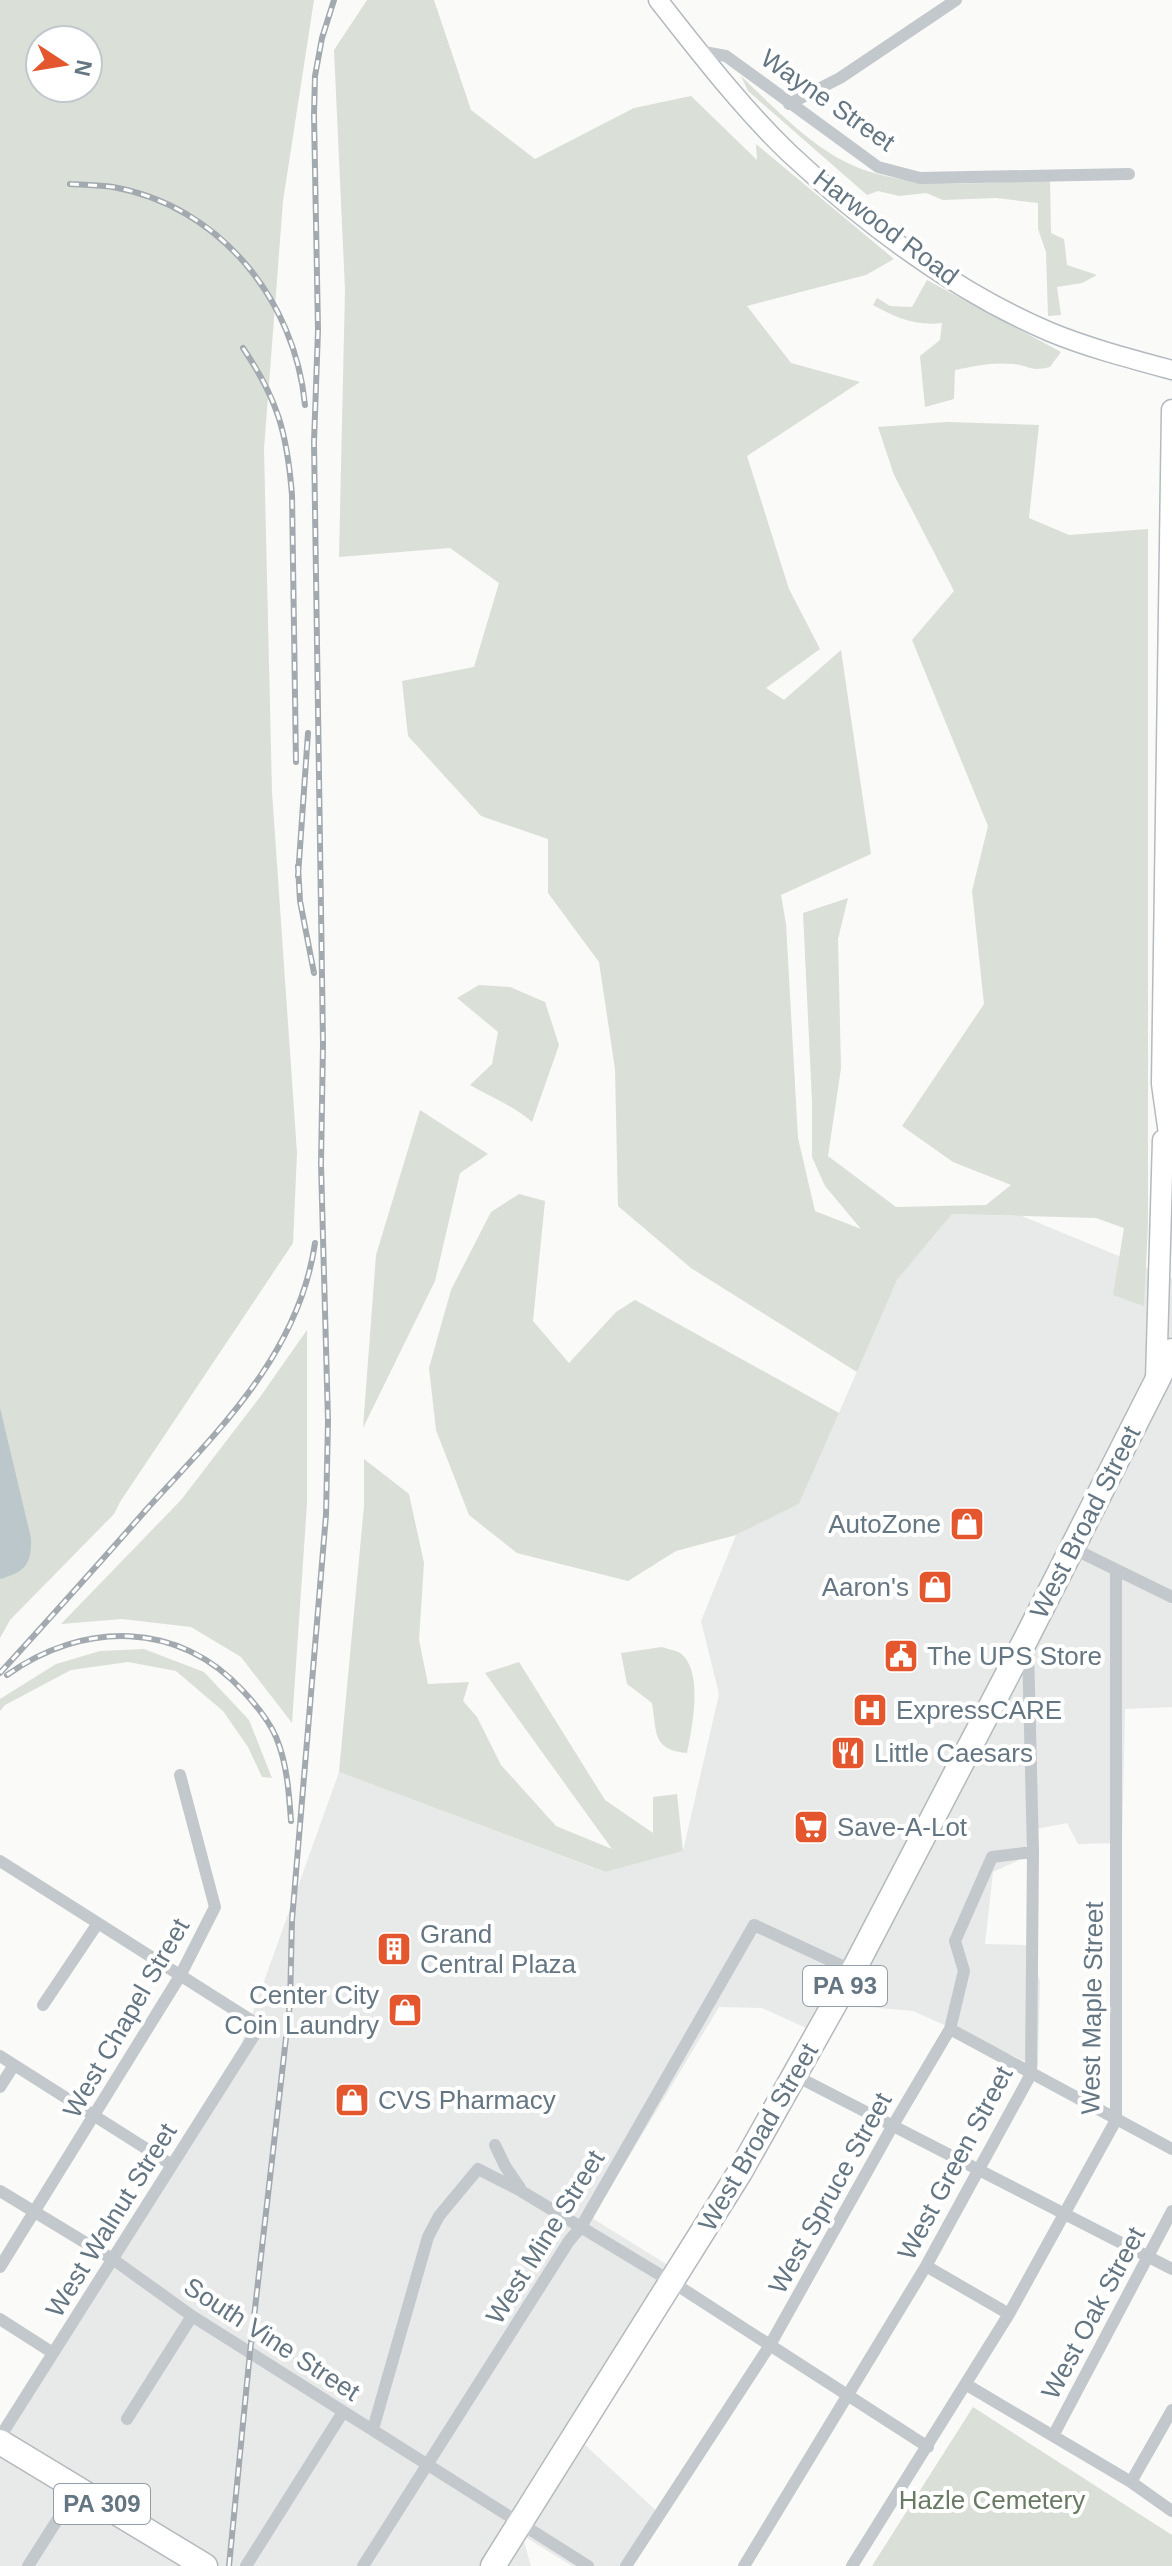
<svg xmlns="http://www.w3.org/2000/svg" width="1172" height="2566" font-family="Arial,sans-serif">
<rect width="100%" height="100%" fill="#fafaf8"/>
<!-- built -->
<path fill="#e8e9e9" d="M 952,1214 L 1022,1216 L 1172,1278 L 1172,1707 L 1125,1709 L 1122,1843 L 1078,1844 L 1067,1823 L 1036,1829 L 1017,1861 L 993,1872 L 985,1944 L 1028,1945 L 1040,1981 L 1038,2067 L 913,2011 L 845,2005 L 826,2037 L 762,2008 L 719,2007 L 592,2218 L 671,2267 L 584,2444 L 661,2515 L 627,2566 L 572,2566 L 522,2535 L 531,2566 L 0,2566 L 0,2449 L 233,2068 L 339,1772 L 604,1872 L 683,1851 L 719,1694 L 701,1621 L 736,1535 L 799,1504 L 897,1280 Z"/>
<!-- green -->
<path fill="#dadfd7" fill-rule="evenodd" d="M 0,0 L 314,0 L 283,201 L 264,449 L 272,792 L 297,1153 L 293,1243 L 120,1502 L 114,1514 L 10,1620 L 0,1638 ZM 40,40 L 88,40 L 88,88 L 40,88 Z
M 367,0 L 434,0 L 471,110 L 535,159 L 634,108 L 691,96 L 757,160 L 756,144 L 894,259 L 866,275 L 747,306 L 791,363 L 860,382 L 747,456 L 789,589 L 820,649 L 766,688 L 784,700 L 841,650 L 871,854 L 781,895 L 786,924 L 798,1138 L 815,1211 L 861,1229 L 825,1186 L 812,1157 L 812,1101 L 803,913 L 848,898 L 838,939 L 841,1068 L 828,1156 L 896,1207 L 986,1205 L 1011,1185 L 953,1162 L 902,1126 L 984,1004 L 972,891 L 988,826 L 912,640 L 954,591 L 894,475 L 878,427 L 947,422 L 1039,425 L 1029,518 L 1069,535 L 1148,529 L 1148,1224 L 1144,1306 L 1113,1295 L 1124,1228 L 1096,1218 L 952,1214 L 897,1280 L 857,1372 L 691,1268 L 618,1206 L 615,1069 L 599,962 L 548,893 L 548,839 L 481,816 L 408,736 L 402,681 L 474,667 L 499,583 L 450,548 L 339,557 L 345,289 L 334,50 Z
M 741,76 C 778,111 818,155 867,171 C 926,190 990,182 1050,180 L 1051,233 L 1064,239 L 1067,265 L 1097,275 L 1082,283 L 1057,287 L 1061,315 L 1048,316 L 1046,252 L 1038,229 L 1038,203 L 996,198 L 943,200 L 926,193 L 899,196 L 878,191 L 867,195 L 748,91 Z
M 927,280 L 1061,352 L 1050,367 C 1028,372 1032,366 1013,364 C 993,362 974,366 955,370 L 954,399 L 925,407 L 920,356 L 940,340 L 942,323 C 916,326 896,318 873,305 L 877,298 L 890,306 L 912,307 Z
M 479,985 L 510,987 L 545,1002 L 559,1045 L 532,1122 C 514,1106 491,1097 470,1085 L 492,1064 L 498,1032 L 457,998 Z
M 420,1110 L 488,1154 L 460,1173 L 435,1281 L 363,1428 L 376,1255 Z
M 519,1194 L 545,1201 L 533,1321 L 569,1363 L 616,1312 L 635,1300 L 839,1413 L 799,1504 L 736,1535 L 676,1551 L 628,1581 L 517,1553 L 469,1515 L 436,1430 L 429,1368 L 451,1290 L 491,1212 Z
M 307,1330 L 307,1504 L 292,1723 L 241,1657 L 191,1627 L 122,1619 L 61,1624 L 181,1500 L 260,1397 Z
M 364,1459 L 409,1494 L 424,1563 L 419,1640 L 428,1684 L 469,1682 L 463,1701 L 477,1717 L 501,1765 L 556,1826 L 612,1849 L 485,1673 L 519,1662 L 605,1800 L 653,1833 L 653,1797 L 677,1794 L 683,1851 L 605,1872 L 339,1772 L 364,1506 Z
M 662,1647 C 667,1649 675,1650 680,1653 C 704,1670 692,1728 687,1753 C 652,1750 657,1733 652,1703 L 627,1684 L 621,1653 Z
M 144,1649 L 204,1672 L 249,1720 L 272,1778 L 262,1777 L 248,1747 L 223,1711 L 176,1671 L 128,1662 L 71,1670 L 5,1705 L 0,1711 L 0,1699 L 56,1664 L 100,1651 Z
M 973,2407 L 1172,2535 L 1172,2566 L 872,2566 Z"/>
<!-- water -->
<path fill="#bbc7cb" d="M 0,1408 L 31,1538 C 32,1563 26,1572 0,1579 Z"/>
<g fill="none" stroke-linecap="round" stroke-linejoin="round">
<!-- secondary casing -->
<g stroke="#b3babf" stroke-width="21">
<path id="secondary" d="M 658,0 C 699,52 741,107 789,153 C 865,224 954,291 1050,332 C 1089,348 1131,359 1172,370"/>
</g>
<!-- primary casing -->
<g stroke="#b5babe" stroke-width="23">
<path id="primary" d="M 1172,410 L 1162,1084 L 1172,1155
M 1156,1380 L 1163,1140"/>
</g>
<!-- highway casing -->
<g stroke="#b4b9bd" stroke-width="27">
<path id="highway" d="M 0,2442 L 205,2566
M 493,2566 L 740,2172 L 853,1971 L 1027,1637 L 1172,1351"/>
</g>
<!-- street -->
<path stroke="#c3c8cc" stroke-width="12" d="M 698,51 L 726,56 L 878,167 L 920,178 L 1129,174
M 789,104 L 840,78 L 956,0
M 1072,1548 L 1172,1597
M 0,1861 L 260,2026 L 0,2437
M 43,2005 L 98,1923
M 950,2029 L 1172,2149
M 0,2056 L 172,2165
M 794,2075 L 1172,2269
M 0,2087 L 14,2065
M 495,2145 L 505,2166 L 520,2188
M 0,2191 L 114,2260 L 192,2316 L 588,2566
M 926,2266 L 1009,2314
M 0,2267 L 180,1976 L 215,1907 L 180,1775
M 0,2319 L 53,2353
M 967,2385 L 1131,2482 L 1172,2511
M 127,2419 L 192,2316
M 373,2429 L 428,2237 L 439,2216 L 478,2169 L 521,2191 L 672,2282 L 928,2447
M 1053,2436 L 1172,2211
M 1131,2482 L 1172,2410
M 28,2566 L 77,2489
M 246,2566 L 343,2412
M 363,2566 L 569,2241 L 581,2227 L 754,1925 L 853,1971
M 626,2566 L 770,2345 L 892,2127 L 950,2029 L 964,1971 L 955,1941 L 992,1857 L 1033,1852
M 744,2566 L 926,2266 L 1031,2074 L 1033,1852 L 1028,1647
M 852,2566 L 1009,2314 L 1116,2120 L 1116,1571"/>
<!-- secondary -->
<use href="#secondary" stroke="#fff" stroke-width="18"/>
<!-- primary -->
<use href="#primary" stroke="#fff" stroke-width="20"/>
<!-- highway -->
<use href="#highway" stroke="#fff" stroke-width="24"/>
<!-- rail casing -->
<g stroke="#a2aab0" stroke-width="6">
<path id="rail" d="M 70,184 C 84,185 99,185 113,187 C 220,206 295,300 305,405
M 243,348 C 278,400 287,433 292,495 L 296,762
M 298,866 L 300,901 L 314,973
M 298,876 L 308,733
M 0,1673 C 49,1619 98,1565 146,1510 C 218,1431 299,1354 315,1243
M 7,1675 C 83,1621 179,1620 244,1692 C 256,1705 269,1721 276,1737 C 287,1763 289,1793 291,1821
M 229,2566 L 250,2352 L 290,2003 L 292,1920 L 326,1515 L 328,1421 L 321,1164 L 323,1044 L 314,442 L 318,330 L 314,115 L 315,76 L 322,38 L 334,0"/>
</g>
<!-- rail -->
<use href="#rail" stroke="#fff" stroke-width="3" stroke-dasharray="9" stroke-linecap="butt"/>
</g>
<!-- icons -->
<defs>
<g id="shop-square" transform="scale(1.8)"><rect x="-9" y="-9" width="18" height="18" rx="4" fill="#e4572e" stroke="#fff"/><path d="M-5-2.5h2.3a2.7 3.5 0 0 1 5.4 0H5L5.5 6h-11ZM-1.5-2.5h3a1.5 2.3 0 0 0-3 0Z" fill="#fff"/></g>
<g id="civic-square" transform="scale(1.8)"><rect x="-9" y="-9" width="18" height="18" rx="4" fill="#e4572e" stroke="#fff"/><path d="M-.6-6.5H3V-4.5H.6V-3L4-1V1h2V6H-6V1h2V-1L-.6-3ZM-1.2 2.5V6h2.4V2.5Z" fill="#fff"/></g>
<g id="hospital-square" transform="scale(1.8)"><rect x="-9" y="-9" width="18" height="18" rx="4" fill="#e4572e" stroke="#fff"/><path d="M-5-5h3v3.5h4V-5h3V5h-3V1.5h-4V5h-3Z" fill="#fff"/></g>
<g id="restaurant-square" transform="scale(1.8)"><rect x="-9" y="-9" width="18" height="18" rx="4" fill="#e4572e" stroke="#fff"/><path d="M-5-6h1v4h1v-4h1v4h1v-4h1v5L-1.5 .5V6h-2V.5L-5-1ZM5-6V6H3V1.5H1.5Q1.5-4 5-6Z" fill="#fff"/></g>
<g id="supermarket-square" transform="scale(1.8)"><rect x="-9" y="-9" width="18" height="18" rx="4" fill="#e4572e" stroke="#fff"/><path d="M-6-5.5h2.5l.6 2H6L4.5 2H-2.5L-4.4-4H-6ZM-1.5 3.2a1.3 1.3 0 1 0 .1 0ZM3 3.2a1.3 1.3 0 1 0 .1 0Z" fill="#fff"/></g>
<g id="building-square" transform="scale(1.8)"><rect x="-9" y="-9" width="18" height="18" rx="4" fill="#e4572e" stroke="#fff"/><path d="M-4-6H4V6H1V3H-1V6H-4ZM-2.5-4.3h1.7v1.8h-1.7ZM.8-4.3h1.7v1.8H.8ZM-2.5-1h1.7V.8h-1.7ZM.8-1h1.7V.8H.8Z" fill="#fff"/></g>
</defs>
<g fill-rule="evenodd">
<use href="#shop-square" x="967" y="1524"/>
<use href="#shop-square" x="935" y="1587"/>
<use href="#civic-square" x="901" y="1656"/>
<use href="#hospital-square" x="870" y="1710"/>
<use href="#restaurant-square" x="848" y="1753"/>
<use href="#supermarket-square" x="811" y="1827"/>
<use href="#building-square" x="394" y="1949"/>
<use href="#shop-square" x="405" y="2010"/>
<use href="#shop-square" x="352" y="2100"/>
</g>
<g text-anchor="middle" stroke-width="8" stroke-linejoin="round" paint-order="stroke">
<!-- shield labels -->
<g fill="#fff" stroke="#939fa8" stroke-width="2">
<rect x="803" y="1966" width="84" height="40" rx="6"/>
<rect x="54" y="2484" width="96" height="40" rx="6"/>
</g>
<g font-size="24" font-weight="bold" fill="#657683">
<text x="845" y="1994">PA 93</text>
<text x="102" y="2512">PA 309</text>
</g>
<!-- street labels -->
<g font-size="26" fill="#657683" stroke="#fff">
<text transform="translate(828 100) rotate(35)" y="9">Wayne Street</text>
<text transform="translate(886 227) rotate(37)" y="9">Harwood Road</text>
<text transform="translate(1085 1522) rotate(-63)" y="9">West Broad Street</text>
<text transform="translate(1092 2008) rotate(-89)" y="9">West Maple Street</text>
<text transform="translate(126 2018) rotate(-60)" y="9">West Chapel Street</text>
<text transform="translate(758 2137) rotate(-60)" y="9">West Broad Street</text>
<text transform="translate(955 2163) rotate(-62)" y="9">West Green Street</text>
<text transform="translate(830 2193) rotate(-61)" y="9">West Spruce Street</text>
<text transform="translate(111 2220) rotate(-58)" y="9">West Walnut Street</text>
<text transform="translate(545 2237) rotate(-58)" y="9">West Mine Street</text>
<text transform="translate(1093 2313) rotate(-62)" y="9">West Oak Street</text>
<text transform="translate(272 2339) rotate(33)" y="9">South Vine Street</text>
</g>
<!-- poi labels -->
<g font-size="26" fill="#657683" stroke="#fff" text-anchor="start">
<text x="941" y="1533" text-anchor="end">AutoZone</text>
<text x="909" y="1596" text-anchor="end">Aaron's</text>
<text x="927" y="1665">The UPS Store</text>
<text x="896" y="1719">ExpressCARE</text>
<text x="874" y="1762">Little Caesars</text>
<text x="837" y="1836">Save-A-Lot</text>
<text x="420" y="1943">Grand<tspan x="420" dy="30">Central Plaza</tspan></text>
<text x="379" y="2004" text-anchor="end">Center City<tspan x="379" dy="30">Coin Laundry</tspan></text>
<text x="378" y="2109">CVS Pharmacy</text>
</g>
<!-- park labels -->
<g font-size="26" fill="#687a64" stroke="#fff">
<text x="992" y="2509">Hazle Cemetery</text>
</g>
</g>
<!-- north arrow -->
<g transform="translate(64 64) rotate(102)"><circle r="38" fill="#ffffff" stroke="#c1c8cd" stroke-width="2"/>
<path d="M0-6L14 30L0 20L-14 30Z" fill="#e4572e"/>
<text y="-12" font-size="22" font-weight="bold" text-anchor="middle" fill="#657683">N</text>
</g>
</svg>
